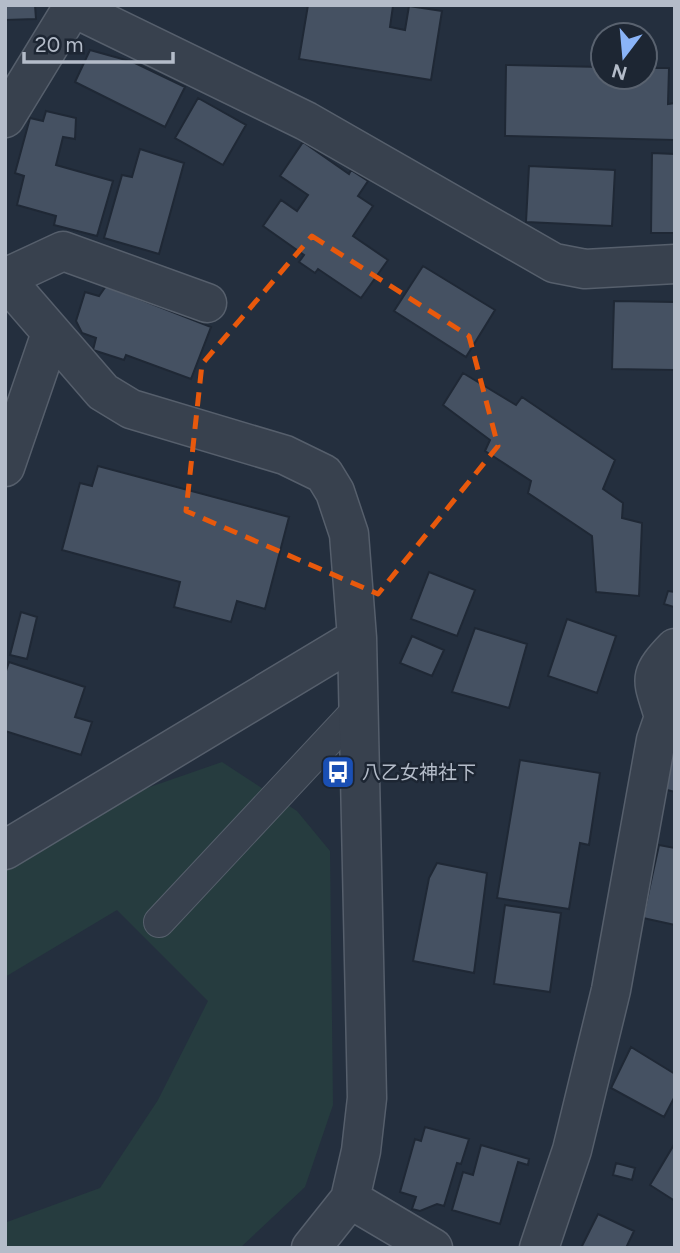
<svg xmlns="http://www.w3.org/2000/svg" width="680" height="1253" font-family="Figtree,'Noto Sans JP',sans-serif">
<rect width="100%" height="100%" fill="#242f3e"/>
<!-- green -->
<path fill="#263c3f" d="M 222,762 L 297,811 L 330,851 L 333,1105 L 305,1187 L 240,1248 L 5,1248 L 7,1222 L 100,1188 L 158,1100 L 208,1001 L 117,910 L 5,977 L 5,866 L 127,795 Z"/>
<!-- building -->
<path fill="#455162" stroke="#1f2835" stroke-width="2" d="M 5,5 L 35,5 L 36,19 L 5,20 Z
M 308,5 L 393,6 L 390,27 L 405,30 L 409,6 L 442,11 L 431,80 L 299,59 Z
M 90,50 L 133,62 L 185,87 L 165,127 L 75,82 Z
M 506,65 L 603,67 L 603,77 L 645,77 L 645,68 L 669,68 L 668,104 L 675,103 L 675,140 L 505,136 Z
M 198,98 L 246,125 L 223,165 L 175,138 Z
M 46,111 L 76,118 L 75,139 L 63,137 L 56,165 L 113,181 L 97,236 L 54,225 L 56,216 L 17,205 L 24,176 L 15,173 L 30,118 L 43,121 Z
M 303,142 L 349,174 L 351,170 L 368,181 L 358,196 L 373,206 L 353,236 L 388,260 L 361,298 L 318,269 L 315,273 L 299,262 L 304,255 L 263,226 L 281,200 L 297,211 L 308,195 L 280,176 Z
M 140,149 L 184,163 L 159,254 L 104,238 L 122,175 L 132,177 Z
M 652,153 L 675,154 L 675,233 L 651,233 Z
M 529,166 L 615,170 L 612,226 L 526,222 Z
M 423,266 L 495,310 L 466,357 L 394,311 Z
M 106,286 L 211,327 L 191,379 L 126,355 L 124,360 L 93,350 L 96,338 L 82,333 L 76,321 L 85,292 L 99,296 Z
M 614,301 L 675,302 L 675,370 L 612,369 Z
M 463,373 L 516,405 L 522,397 L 615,460 L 603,489 L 623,503 L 622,518 L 642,523 L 639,596 L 596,592 L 592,536 L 528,493 L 531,481 L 485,451 L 490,440 L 443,405 Z
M 98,466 L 289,517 L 265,609 L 237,601 L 231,622 L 174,607 L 180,582 L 62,550 L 80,483 L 92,486 Z
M 429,572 L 475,590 L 457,636 L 411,619 Z
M 668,591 L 675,592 L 675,612 L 674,607 L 664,604 Z
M 21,612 L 37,617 L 27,659 L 10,655 Z
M 567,619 L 616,636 L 597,693 L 548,676 Z
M 475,628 L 527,644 L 509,708 L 452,692 Z
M 412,636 L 444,650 L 432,676 L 400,663 Z
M 9,662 L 85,687 L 75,717 L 92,722 L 81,755 L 5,731 L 5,674 Z
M 670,752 L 675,753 L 675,792 L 663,789 Z
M 520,760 L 600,773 L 589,845 L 580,843 L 569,909 L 497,898 Z
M 659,845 L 675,848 L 675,925 L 643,918 Z
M 437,863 L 487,873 L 474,973 L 413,961 L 429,878 Z
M 505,905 L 561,913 L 550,992 L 494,984 Z
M 631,1047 L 675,1074 L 675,1096 L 664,1117 L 611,1088 Z
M 425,1127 L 469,1139 L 461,1164 L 457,1163 L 444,1206 L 437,1204 L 420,1211 L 412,1209 L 416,1197 L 400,1192 L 415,1139 L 421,1141 Z
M 675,1143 L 675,1201 L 650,1185 Z
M 481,1145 L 529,1159 L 528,1165 L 518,1162 L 500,1224 L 452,1210 L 463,1172 L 473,1175 Z
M 616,1163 L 635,1168 L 632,1180 L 613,1175 Z
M 598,1214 L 634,1231 L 626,1248 L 581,1248 Z"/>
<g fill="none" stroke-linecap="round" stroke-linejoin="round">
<!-- service casing -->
<g stroke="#565f6c" stroke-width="32">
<path id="service" d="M 159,922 L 358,709"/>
</g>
<!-- minor casing -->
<g stroke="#565f6c" stroke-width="41">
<path id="minor" d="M 74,8 L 306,121 L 554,263 L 585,269 L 675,264
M 5,118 L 74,5
M 5,278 L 63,251 L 207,303
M 5,279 L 103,392 L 131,409 L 285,455 L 324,474 L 335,492 L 349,534 L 357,638 L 367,1098 L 361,1151 L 350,1199 L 311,1248
M 5,467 L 51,333
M 664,717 C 653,679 646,678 675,648
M 5,850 L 357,638
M 350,1199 L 433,1248
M 539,1248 L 572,1150 L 611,990 L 656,740 L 664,717 L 675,706"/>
</g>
<!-- service -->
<use href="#service" stroke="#38414e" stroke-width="30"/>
<!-- minor -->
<use href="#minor" stroke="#38414e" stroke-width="38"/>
</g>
<!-- marked area -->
<path fill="none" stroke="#e8590c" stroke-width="5" stroke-dasharray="14 9" stroke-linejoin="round" d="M 312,236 L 469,336 L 498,446 L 378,594 L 186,511 L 202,364 Z"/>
<!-- icons -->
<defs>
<g id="bus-square" transform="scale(1.75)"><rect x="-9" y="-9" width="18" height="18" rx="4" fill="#1a4fb4" stroke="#1d2633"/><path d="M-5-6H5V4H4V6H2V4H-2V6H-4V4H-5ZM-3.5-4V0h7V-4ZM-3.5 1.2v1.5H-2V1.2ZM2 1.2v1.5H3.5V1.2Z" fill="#fff"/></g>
</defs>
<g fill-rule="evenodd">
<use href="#bus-square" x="338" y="772"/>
</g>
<g text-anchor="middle" stroke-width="5" stroke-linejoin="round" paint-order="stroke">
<!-- poi labels -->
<g font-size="19" fill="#b4bcc9" stroke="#1d2633" text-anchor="start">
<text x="362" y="779">八乙女神社下</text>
</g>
</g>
<!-- border -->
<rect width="680" height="1253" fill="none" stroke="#b4bcc9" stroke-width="14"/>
<!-- north arrow -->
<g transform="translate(624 56) rotate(196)"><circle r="33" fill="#1d2633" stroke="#59626f" stroke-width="2"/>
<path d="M0-5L12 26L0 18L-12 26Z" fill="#8ab4f8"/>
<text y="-10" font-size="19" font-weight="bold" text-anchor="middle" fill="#b4bcc9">N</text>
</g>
<!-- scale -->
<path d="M24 52v10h149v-10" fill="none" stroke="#b4bcc9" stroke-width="3.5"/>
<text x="35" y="52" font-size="21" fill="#b4bcc9" stroke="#1d2633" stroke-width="5" paint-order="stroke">20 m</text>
</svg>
